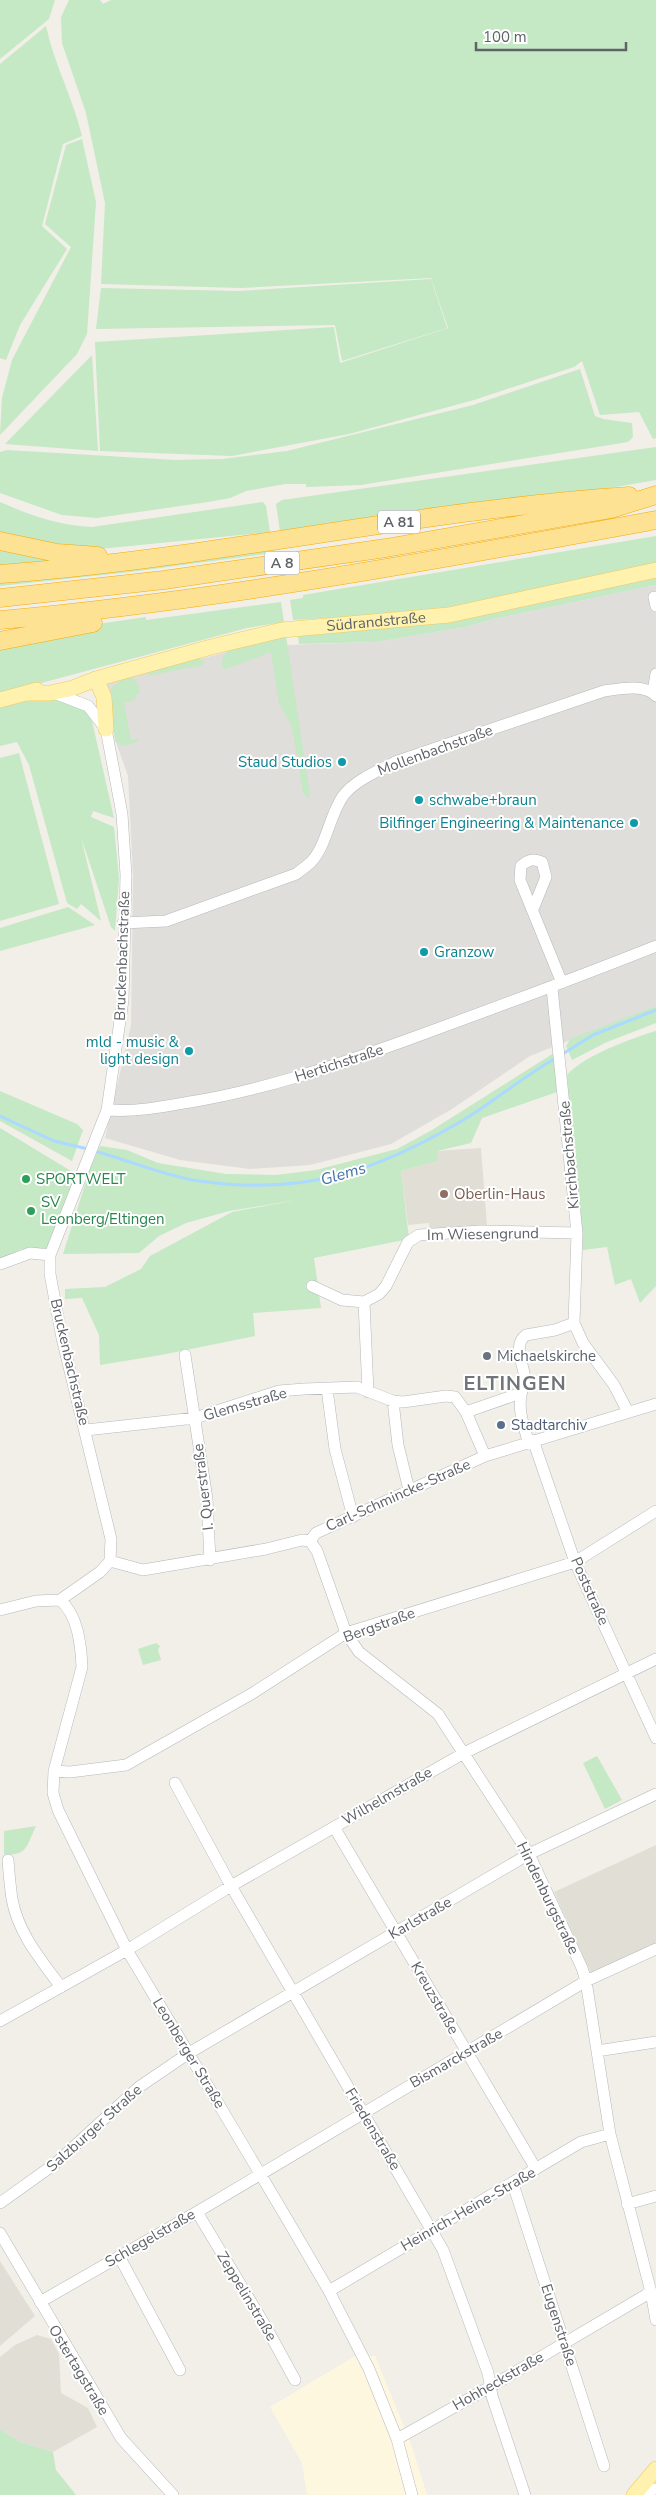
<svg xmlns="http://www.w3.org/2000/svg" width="656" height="2495" font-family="'Nunito Sans',sans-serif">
<rect width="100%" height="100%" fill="#f1efe8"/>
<!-- commercial -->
<path fill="#fef7e0" d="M 355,2356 L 375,2356 L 410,2441 L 427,2495 L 307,2495 L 302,2463 L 270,2407 Z"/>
<!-- industrial -->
<path fill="#e0deda" d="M 656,585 L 656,1006 L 530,1056 L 452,1109 L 391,1144 L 310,1165 L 250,1169 L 180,1160 L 105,1138 L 131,1025 L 133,876 L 128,776 L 116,742 L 106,683 L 285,637 L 287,645 L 376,642 L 465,627 L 494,619 Z"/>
<!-- education -->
<path fill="#e1ded6" d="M 481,1148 L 487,1226 L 430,1231 L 429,1223 L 408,1225 L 401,1171 L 438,1161 L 436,1151 Z
M 656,1845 L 656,1943 L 591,1973 L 554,1892 Z
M 0,2261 L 35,2316 L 0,2346 Z
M 37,2335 L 51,2339 L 59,2354 L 61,2393 L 88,2408 L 97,2427 L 53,2452 L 20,2442 L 0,2429 L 0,2357 L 15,2345 Z"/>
<!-- green -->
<path fill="#c5e8c5" d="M 0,0 L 55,0 L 49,19 L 0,59 Z
M 69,0 L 100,0 L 103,4 L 111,0 L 656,0 L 656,438 L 653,439 L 639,412 L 600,415 L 582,361 L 574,367 L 474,400 L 349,434 L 232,456 L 100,451 L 95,342 L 334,327 L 340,363 L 448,328 L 431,278 L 241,288 L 101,284 L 105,203 L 86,113 L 62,43 L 61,17 Z
M 46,26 C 54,64 73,98 82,136 L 63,144 L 42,226 L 67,249 L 20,325 L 6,360 L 0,358 L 0,64 Z
M 82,139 L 96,202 L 87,334 L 77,354 L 0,435 L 2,398 L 12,360 L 71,247 L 45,224 L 66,145 Z
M 431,279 L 447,328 L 342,361 L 335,325 L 96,329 L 101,288 L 239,291 Z
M 92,355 L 98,451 L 5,444 Z
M 580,369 L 595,416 L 603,419 L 632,423 L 633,437 L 628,442 L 361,485 L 306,487 L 306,484 L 285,484 L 246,491 L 230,498 L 208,502 L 97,518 L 62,515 L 0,493 L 0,452 L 7,450 L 175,460 L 222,459 L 287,451 L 473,405 Z
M 656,447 L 656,480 L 580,493 L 280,531 L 276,504 L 282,500 Z
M 0,502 C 29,515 60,526 92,527 L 263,502 L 266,506 L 270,532 L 89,550 L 69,549 L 0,533 Z
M 656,536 L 656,565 L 456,608 L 399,614 L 293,620 L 290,600 L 303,598 L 303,595 Z
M 0,548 L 47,560 L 47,562 L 0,565 Z
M 273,548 L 273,553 L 130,572 L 0,586 L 0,582 Z
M 656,577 L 656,585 L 494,619 L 465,627 L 376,642 L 299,644 L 298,635 L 463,619 Z
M 281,602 L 284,622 L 247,628 L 0,694 L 0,645 L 91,625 L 146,617 L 146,620 Z
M 286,636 L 310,796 L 308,798 L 303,793 L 292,727 L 279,703 L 271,652 L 226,669 L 223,669 C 221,660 222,656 229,650 Z
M 200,658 L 204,661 L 203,665 L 148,676 L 150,671 Z
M 126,677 C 137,678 138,683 140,693 L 136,694 L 135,700 L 124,703 L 131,740 L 138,739 L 138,742 L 123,746 L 115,741 L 109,698 L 112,687 Z
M 51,698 L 83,709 L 92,721 L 114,818 L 93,811 L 91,817 L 114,827 L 119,878 L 115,931 L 111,927 L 81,837 L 101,921 L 81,904 L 77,909 L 67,903 L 29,765 L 17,742 L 0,746 L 0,705 L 17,701 Z
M 19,753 L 59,904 L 0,921 L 0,758 Z
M 68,907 L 95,925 L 0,951 L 0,928 Z
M 656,1006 L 656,1023 L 607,1042 L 572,1060 L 566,1046 L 570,1039 Z
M 656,1031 L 656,1286 L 640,1303 L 631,1279 L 615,1285 L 607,1247 L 583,1250 L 567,1075 C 585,1055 630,1039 656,1031 Z
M 554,1053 L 557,1092 L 482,1118 L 471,1143 L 437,1151 L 438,1161 L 401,1171 L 409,1239 L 314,1258 L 321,1308 L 253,1313 L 255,1336 L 161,1355 L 100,1365 L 99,1335 L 82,1298 L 65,1299 L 65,1289 L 105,1287 L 141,1269 L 150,1256 L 232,1212 L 297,1200 L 229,1211 L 186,1223 L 159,1236 L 139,1253 L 63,1254 L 90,1169 L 100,1146 L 127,1150 L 158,1163 L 226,1174 L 276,1175 L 316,1170 L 397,1149 L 432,1130 Z
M 0,1091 L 77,1124 L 83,1130 L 72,1161 L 0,1121 Z
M 0,1128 L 76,1174 L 49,1248 L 21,1249 L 0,1260 Z
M 156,1643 L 160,1646 L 158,1650 L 161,1660 L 143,1665 L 138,1649 Z
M 597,1756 L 622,1800 L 605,1809 L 583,1763 Z
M 36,1826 C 27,1844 28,1857 4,1854 L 4,1831 Z
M 0,2429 L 20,2442 L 53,2452 L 56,2470 L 76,2495 L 0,2495 Z"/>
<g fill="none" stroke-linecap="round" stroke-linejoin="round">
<!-- stream -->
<path stroke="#aadaff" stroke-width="3" d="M 561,1055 L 593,1035 L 656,1010
M 0,1116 L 54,1141 L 88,1149
M 94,1151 C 129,1160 164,1176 199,1181 C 304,1196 376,1172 465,1119 C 496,1100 524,1076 556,1058"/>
<!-- minor casing -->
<g stroke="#b5b8bc" stroke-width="12">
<path id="minor" d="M 654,597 L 656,606
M 653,692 L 656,674
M 54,693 L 88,706 L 106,729 L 122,814 L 126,875 L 123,1000 L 107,1110 L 50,1255 L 50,1274 L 62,1338 L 111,1539 L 110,1561 L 100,1572 L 60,1600
M 533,909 L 546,877 L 542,862 C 533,858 528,860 521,866 L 520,880 L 562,983
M 123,923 L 166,921 L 296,874 C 301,870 307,866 311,862 C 327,845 329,816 343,796 C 355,780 378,771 395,762 L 604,691 C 618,689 645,683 656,696
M 552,988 L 577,1233 L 574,1323 L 583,1343 L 614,1385 L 628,1412
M 107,1110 C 136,1112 162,1107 190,1102 C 264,1090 334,1066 404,1041 C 489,1010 573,979 656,946
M 0,1264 L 30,1253 L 50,1255
M 312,1286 L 342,1300 L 364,1302 L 379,1294 L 386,1286 L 408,1242 L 419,1235 L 481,1231 L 577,1233
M 364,1302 L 368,1392
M 185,1355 L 207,1499 L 210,1560
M 327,1389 L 335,1449 L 353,1517
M 393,1401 L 398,1445 L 409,1490
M 466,1412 L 521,1393
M 86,1430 L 195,1418 L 279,1391 L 304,1389 L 357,1387 L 393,1401 L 403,1402 L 446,1396 L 455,1397 L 466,1412 L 485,1456
M 533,1440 L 575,1562 L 656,1738
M 528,1441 C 524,1426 518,1411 521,1395 C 522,1389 525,1384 525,1379 C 524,1365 512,1345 526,1335 L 555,1330 L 574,1323
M 310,1541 L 317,1551 L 346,1633 L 359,1652 L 438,1714 L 529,1854 L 582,1968 L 586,1981 L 610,2134 L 651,2292 L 656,2320
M 310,1541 L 316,1533 L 485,1456 L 656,1404
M 110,1561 L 143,1570 L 266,1549 L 302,1540 L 310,1541
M 60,1600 C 78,1615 81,1645 82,1667 L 54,1771 L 53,1793 L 58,1810 L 127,1950 L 287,2219 L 329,2291 L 369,2369 L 397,2439 L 412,2495
M 0,1610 L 36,1601 L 60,1600
M 54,1771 L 70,1772 L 126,1765 L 253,1693 L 346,1633 L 575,1562 L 656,1511
M 175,1783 L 231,1886 L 443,2250 L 488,2373 L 492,2396 L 525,2495
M 334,1827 L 536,2169
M 8,1860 C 9,1873 10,1886 12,1899 C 18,1933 41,1960 61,1987
M 0,2021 L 127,1950 L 231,1886 L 464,1753 L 656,1659
M 597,2051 L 656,2042
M 513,2184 L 604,2466
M 0,2203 L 56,2163 L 139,2087 L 189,2053 L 529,1854 L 656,1794
M 627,2204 L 656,2196
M 197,2212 L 266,2327 L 295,2380
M 0,2233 L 121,2438 L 173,2495
M 119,2256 L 180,2370
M 329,2291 L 581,2142 L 610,2134
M 40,2302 L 197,2212 L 586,1981 L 656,1949
M 397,2439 L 490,2387 L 651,2292
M 636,2493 L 656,2489"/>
</g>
<!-- major casing -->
<g stroke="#f2c960" stroke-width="16">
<g id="major">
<path d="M 96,679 L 104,697 L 106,729"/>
<path id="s1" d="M 27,693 L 50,693 L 73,688 L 96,679 L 211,647 L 282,630 L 449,615 L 656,570"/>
<path d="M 0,700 L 37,690"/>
<path d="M 634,2495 L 656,2469"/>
</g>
</g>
<!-- highway casing -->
<g stroke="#f9ab00" stroke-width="19">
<path id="highway" d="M 0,541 L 57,553 L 98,556
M 0,574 C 211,559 418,510 629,496
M 0,598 L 164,580 L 386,548 L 611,509 L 656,495
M 0,620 C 221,600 438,560 656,520
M 0,641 L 93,623"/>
</g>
<!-- minor -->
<use href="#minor" stroke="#fff" stroke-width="11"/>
<!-- major -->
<use href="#major" stroke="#fff2af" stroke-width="15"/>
<!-- highway -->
<use href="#highway" stroke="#fde293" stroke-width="18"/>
</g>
<!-- markers -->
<g fill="#0f9aa8" stroke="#fff" stroke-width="2">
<circle cx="342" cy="762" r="5"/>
<circle cx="419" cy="800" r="5"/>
<circle cx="634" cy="823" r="5"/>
<circle cx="424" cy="952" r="5"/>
<circle cx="189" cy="1051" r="5"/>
</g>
<g fill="#2e9e5b" stroke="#fff" stroke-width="2">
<circle cx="26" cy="1179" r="5"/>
<circle cx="31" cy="1211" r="5"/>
</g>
<circle fill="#8d6e63" stroke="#fff" stroke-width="2" cx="444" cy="1194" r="5"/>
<circle fill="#6b7280" stroke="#fff" stroke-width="2" cx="487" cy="1356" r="5"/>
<circle fill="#5c6f8a" stroke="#fff" stroke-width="2" cx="501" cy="1425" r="5"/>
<g text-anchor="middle" stroke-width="4" stroke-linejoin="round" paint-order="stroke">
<!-- shield labels -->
<g fill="#fff" stroke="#8f9295" stroke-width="1">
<rect x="378" y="510.5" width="42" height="23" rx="4"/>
<rect x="264.5" y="551.5" width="35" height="23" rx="4"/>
</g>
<g font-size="14" font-weight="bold" fill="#5f6368">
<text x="399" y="527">A 81</text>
<text x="282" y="568">A 8</text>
</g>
<!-- street labels -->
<g font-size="15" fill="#5f6368" stroke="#fff">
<text dy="5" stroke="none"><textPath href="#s1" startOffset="358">Südrandstraße</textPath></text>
<text transform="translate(435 750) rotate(-20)" y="5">Mollenbachstraße</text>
<text transform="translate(122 956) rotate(-88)" y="5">Bruckenbachstraße</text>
<text transform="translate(339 1063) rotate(-18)" y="5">Hertichstraße</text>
<text transform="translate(569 1155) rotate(-95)" y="5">Kirchbachstraße</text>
<text transform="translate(483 1234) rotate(-1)" y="5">Im Wiesengrund</text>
<text transform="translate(70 1362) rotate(77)" y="5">Bruckenbachstraße</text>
<text transform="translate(245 1404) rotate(-16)" y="5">Glemsstraße</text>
<text transform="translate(203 1487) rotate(-97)" y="5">I. Querstraße</text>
<text transform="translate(398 1495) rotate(-24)" y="5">Carl-Schmincke-Straße</text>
<text transform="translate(590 1591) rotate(66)" y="5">Poststraße</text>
<text transform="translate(379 1625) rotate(-20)" y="5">Bergstraße</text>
<text transform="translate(387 1796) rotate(-30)" y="5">Wilhelmstraße</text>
<text transform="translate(548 1898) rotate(64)" y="5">Hindenburgstraße</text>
<text transform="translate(420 1918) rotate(-30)" y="5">Karlstraße</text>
<text transform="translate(435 1998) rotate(60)" y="5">Kreuzstraße</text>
<text transform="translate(189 2053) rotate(59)" y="5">Leonberger Straße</text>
<text transform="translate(456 2058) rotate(-30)" y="5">Bismarckstraße</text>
<text transform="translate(94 2128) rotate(-42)" y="5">Salzburger Straße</text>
<text transform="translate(373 2129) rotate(59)" y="5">Friedenstraße</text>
<text transform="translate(468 2209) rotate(-30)" y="5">Heinrich-Heine-Straße</text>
<text transform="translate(150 2238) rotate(-30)" y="5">Schlegelstraße</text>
<text transform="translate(247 2296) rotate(59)" y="5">Zeppelinstraße</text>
<text transform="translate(559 2325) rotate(72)" y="5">Eugenstraße</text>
<text transform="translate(79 2370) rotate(59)" y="5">Ostertagstraße</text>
<text transform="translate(498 2381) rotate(-30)" y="5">Hohheckstraße</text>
</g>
<!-- culture labels -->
<g font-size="15" fill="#0d838f" stroke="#fff" text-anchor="end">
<text x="332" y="767">Staud Studios</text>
<text x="429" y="805" text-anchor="start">schwabe+braun</text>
<text x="624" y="828">Bilfinger Engineering &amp; Maintenance</text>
<text x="434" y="957" text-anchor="start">Granzow</text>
<text x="179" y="1047">mld - music &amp;<tspan x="179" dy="17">light design</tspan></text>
</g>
<!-- leisure labels -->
<g font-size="15" fill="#27864d" stroke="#fff" text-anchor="start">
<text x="36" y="1184">SPORTWELT</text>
<text x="41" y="1207">SV<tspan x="41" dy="17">Leonberg/Eltingen</tspan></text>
</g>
<!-- education labels -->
<g font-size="15" fill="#785e54" stroke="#fff" text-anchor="start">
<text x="454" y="1199">Oberlin-Haus</text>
</g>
<!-- worship labels -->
<g font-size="15" fill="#5b616d" stroke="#fff" text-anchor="start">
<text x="497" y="1361">Michaelskirche</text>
</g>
<!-- service labels -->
<g font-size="15" fill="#4e5e75" stroke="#fff" text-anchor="start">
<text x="511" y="1430">Stadtarchiv</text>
</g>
<!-- water labels -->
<g font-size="16" font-style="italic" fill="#4174aa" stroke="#fff">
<text transform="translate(343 1173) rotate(-16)" y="6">Glems</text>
</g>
<!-- district labels -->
<g font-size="20" font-weight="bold" letter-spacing="1" fill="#70757a" stroke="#fff">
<text x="515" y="1390">ELTINGEN</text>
</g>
</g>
<!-- scale -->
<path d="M476 42v8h150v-8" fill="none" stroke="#5f6368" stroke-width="2.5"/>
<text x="483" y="42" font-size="15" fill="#5f6368" stroke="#ffffff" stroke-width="4" paint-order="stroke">100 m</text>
</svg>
